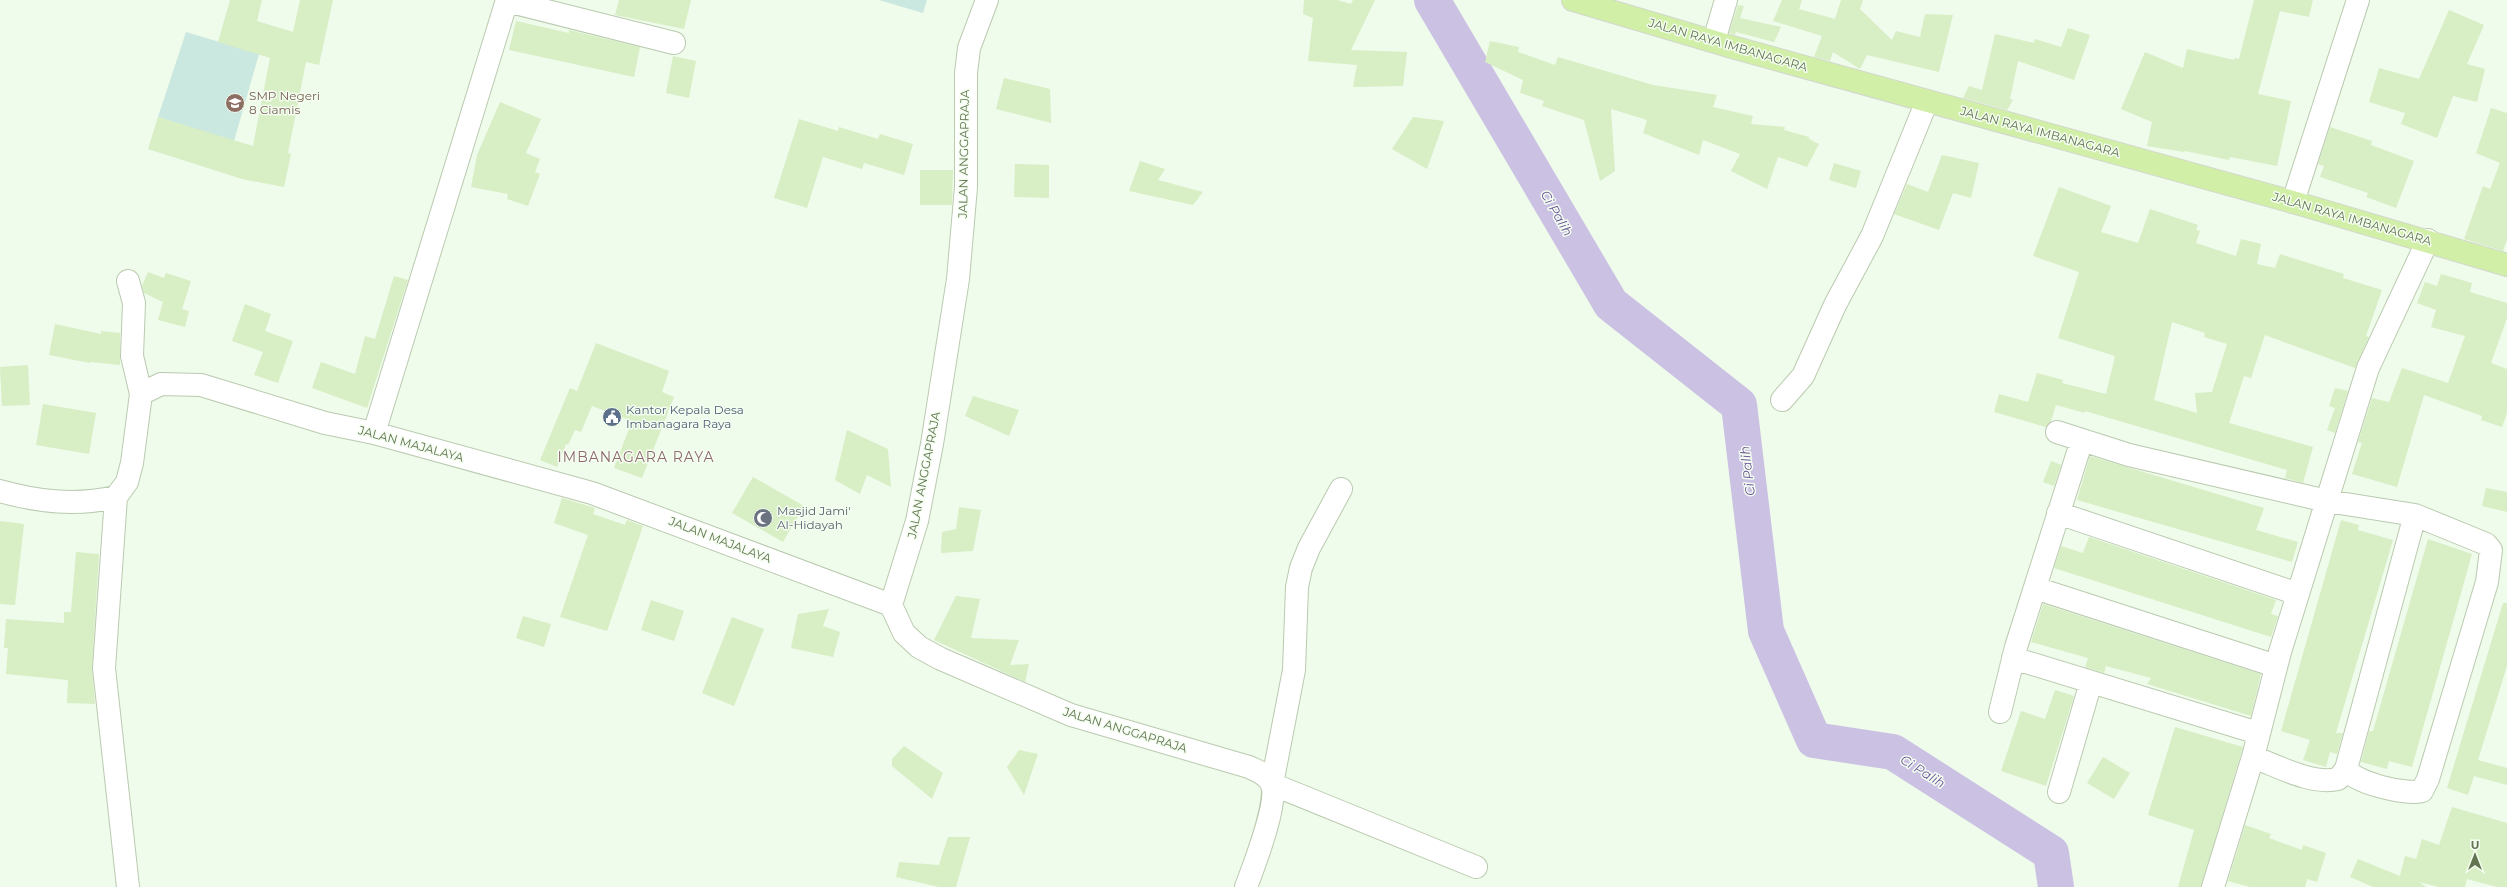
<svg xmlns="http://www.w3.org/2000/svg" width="2507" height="887" font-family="Montserrat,sans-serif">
<rect width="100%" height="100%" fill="#effbeb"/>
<!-- green -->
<path fill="#cae8e0" d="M 879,0 L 927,0 L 923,13 Z
M 186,32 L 259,54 L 234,141 L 158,117 Z"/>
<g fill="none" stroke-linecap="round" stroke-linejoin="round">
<!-- river -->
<path stroke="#cbc1e3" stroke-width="36" d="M 1432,0 L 1611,304 L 1739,405 L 1766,631 L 1814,740 L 1893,752 L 2051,853 L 2056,887"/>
</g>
<!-- building -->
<path fill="#d8eec5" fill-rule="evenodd" d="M 230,0 L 262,0 L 257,21 L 293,32 L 300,0 L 333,0 L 319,65 L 306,62 L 288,153 L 291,154 L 284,187 L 242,179 L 148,149 L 158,117 L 253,146 L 270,58 L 218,42 Z
M 619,0 L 691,0 L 684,29 L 615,15 Z
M 1304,0 L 1337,0 L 1351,4 L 1353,0 L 1375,0 L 1351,50 L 1407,52 L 1403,86 L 1353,87 L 1357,65 L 1308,61 L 1313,18 L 1303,14 Z
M 1782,0 L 1802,0 L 1799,9 L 1835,19 L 1841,0 L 1863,0 L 1860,9 L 1892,40 L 1896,31 L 1920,37 L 1925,14 L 1953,15 L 1939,72 L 1867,55 L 1860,69 L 1833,52 L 1830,61 L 1814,57 L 1822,36 L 1773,21 Z
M 2254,0 L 2313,0 L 2309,17 L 2280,11 L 2258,94 L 2291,101 L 2277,166 L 2230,157 L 2229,160 L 2185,151 L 2184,152 L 2147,146 L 2152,122 L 2121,109 L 2145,52 L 2183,68 L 2187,49 L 2234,60 L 2235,58 L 2239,59 Z
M 1738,5 L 1744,6 L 1740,18 L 1781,27 L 1774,42 L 1736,32 L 1735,35 L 1729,33 Z
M 2449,10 L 2484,25 L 2467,64 L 2485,69 L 2477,102 L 2453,96 L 2437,138 L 2401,124 L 2405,113 L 2369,102 L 2379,68 L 2419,79 Z
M 516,21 L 569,33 L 569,30 L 640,47 L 634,77 L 509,50 Z
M 2068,28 L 2090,35 L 2074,80 L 2018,61 L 2010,99 L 2013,100 L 2007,110 L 1963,98 L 1969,86 L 1982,90 L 1995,34 L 2034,43 L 2035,39 L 2061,47 Z
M 1490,41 L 1519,47 L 1518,52 L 1555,65 L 1558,57 L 1653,85 L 1717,95 L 1713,107 L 1753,116 L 1751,124 L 1785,127 L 1784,130 L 1809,137 L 1809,139 L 1819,144 L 1807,167 L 1778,157 L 1767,189 L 1731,171 L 1740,154 L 1703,140 L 1699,155 L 1643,133 L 1647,120 L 1611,109 L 1615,171 L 1600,181 L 1584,120 L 1542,106 L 1544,101 L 1520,93 L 1523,80 L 1485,62 Z
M 673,56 L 696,61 L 689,98 L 666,93 Z
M 1004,78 L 1050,89 L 1051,123 L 996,109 Z
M 500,102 L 541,119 L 526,153 L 540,159 L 535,172 L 540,174 L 528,206 L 507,199 L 508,194 L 471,187 L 477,155 Z
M 2491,108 L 2507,113 L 2507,240 L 2503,251 L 2464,239 L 2483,186 L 2490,189 L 2500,163 L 2476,153 Z
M 1413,117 L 1444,121 L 1427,169 L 1392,149 Z
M 799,119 L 838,131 L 839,127 L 878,139 L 880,134 L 913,144 L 904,175 L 864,163 L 862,169 L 823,157 L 807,208 L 774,198 Z
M 2330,127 L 2372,141 L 2371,145 L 2414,161 L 2396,208 L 2366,197 L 2368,193 L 2320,177 L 2324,166 L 2318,164 Z
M 1942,155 L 1979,163 L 1971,198 L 1953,193 L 1939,230 L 1894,214 L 1907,184 L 1928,192 Z
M 1140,161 L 1165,169 L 1158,180 L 1203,192 L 1193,205 L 1129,191 Z
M 1834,163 L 1861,171 L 1856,188 L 1829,180 Z
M 1015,164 L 1049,165 L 1049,198 L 1014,197 Z
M 920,170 L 953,170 L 952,205 L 920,205 Z
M 2059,187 L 2111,206 L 2101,232 L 2138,243 L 2150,209 L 2198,225 L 2196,230 L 2200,231 L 2196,243 L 2236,256 L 2241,239 L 2261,244 L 2257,264 L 2275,268 L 2280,254 L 2344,274 L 2343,278 L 2382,290 L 2366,336 L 2369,337 L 2355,368 L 2265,335 L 2251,378 L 2244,376 L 2229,423 L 2313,447 L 2303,483 L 2285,478 L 2287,470 L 2085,411 L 2085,413 L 2056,405 L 2051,421 L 2046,427 L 1994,412 L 1999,394 L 2028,402 L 2037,373 L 2063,380 L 2062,383 L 2106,394 L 2115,356 L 2058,338 L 2079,272 L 2033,256 ZM 2172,322 L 2205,333 L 2204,337 L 2227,344 L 2212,392 L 2195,393 L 2197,413 L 2154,400 Z
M 148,272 L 164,278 L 166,273 L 191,281 L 182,309 L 189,311 L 185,327 L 158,320 L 163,302 L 144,293 L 142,286 Z
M 2441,274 L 2472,283 L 2470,292 L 2507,303 L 2507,318 L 2491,363 L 2507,369 L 2507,413 L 2502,427 L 2481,420 L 2482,416 L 2424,395 L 2397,487 L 2352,474 L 2362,443 L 2358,442 L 2372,398 L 2389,402 L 2402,368 L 2448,383 L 2465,336 L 2431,327 L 2436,310 L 2417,303 L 2425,282 L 2437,286 Z
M 394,276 L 408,280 L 367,408 L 312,388 L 321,362 L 355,374 L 365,336 L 375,339 Z
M 245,304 L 271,314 L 265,331 L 293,341 L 278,383 L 254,375 L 263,352 L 232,341 Z
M 55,324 L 101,334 L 101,331 L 120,333 L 120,365 L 91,362 L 90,363 L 49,355 Z
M 596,343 L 669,371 L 662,392 L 674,397 L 642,478 L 614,468 L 632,421 L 592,406 L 581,432 L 575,430 L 568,445 L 566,444 L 557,467 L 540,460 L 570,388 L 577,391 Z
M 28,365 L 30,405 L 2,406 L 0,367 Z
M 2335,388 L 2348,391 L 2335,433 L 2327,430 L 2335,408 L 2329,406 Z
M 973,396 L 1019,410 L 1009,436 L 965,416 Z
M 43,404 L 96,413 L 89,454 L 36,445 Z
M 847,430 L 888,449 L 891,487 L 867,475 L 860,494 L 835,480 Z
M 2090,456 L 2264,508 L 2256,530 L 2298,542 L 2292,562 L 2077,500 Z
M 2051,461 L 2061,465 L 2054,486 L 2043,482 Z
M 753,477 L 804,506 L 783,542 L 732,513 Z
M 2486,488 L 2507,492 L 2507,512 L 2482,506 Z
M 562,498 L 595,508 L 593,514 L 625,525 L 627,520 L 643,526 L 607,631 L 560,617 L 588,535 L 554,523 Z
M 959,507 L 981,510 L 973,551 L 941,553 L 942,532 L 956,529 Z
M 2341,520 L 2359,525 L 2358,530 L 2393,540 L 2336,733 L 2343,733 L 2337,754 L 2330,752 L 2326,767 L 2303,760 L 2310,740 L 2281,731 Z
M 0,521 L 24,524 L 15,605 L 0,604 Z
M 2089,537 L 2276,600 L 2271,614 L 2278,616 L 2271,637 L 2054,568 L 2061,546 L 2083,553 Z
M 2428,539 L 2472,554 L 2412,767 L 2389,761 L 2387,769 L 2361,762 L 2369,731 L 2373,731 Z
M 76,552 L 99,554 L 92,667 L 95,704 L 67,703 L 68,680 L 6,674 L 8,648 L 4,648 L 6,619 L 64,623 L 64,612 L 71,612 Z
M 956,596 L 980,599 L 971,638 L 1019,640 L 1010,665 L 1029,664 L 1025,682 L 934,640 Z
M 651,600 L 684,611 L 674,641 L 641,630 Z
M 2503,603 L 2507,603 L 2507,666 L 2478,760 L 2507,768 L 2507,785 L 2474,776 L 2468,795 L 2447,788 Z
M 2043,604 L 2261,674 L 2251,716 L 2147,684 L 2151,678 L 2106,666 L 2104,673 L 2085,667 L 2088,658 L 2031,642 Z
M 829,609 L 823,626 L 840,632 L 833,657 L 791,648 L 798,614 Z
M 523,616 L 551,624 L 544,647 L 516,638 Z
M 732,617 L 764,629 L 734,706 L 702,693 Z
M 2055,690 L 2074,696 L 2046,786 L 2001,771 L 2021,711 L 2045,719 Z
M 2175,727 L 2243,747 L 2201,887 L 2178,887 L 2194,830 L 2148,815 Z
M 904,746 L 943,773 L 932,799 L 892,766 L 892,759 Z
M 1019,750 L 1038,754 L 1024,795 L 1007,767 Z
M 2103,757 L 2130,773 L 2114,799 L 2087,783 Z
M 2452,807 L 2507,823 L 2507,887 L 2497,887 L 2467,879 L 2465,887 L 2439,887 L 2419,882 L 2426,887 L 2373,887 L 2350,877 L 2358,859 L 2400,876 L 2405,856 L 2416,859 L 2422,839 L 2439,845 Z
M 2245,825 L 2271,834 L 2269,838 L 2302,850 L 2303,845 L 2326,853 L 2317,882 L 2307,879 L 2305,887 L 2250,887 L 2228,881 Z
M 948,837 L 970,837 L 956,887 L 939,887 L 896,877 L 899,862 L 939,865 Z"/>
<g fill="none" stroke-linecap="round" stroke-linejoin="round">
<!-- minor casing -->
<g stroke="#bacaaf" stroke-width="24">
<path id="minor" d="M 987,0 L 969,48 L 966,73 L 966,187 L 958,279 L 932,444 L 917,521 L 891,605 L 904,633 L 919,647 L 941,659 L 1071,715 L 1249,767 C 1257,771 1267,774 1271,783 C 1280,799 1253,868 1246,887
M 507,1 L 674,43
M 1714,41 L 1726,0
M 2293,202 L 2358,0
M 128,281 L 134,303 L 132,356 L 141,394
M 1782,400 L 1803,376 L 1835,305 L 1872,236 L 1927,101
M 2057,432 L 2129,455 L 2327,501 L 2415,515 L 2486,544 L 2491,550 L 2487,582 L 2428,779 L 2422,791 C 2405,795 2355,783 2346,769 L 2338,779 C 2311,785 2278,766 2253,757
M 374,433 L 507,0
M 1341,489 L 1309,548 L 1301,568 L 1297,587 L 1294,670 L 1272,784 L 1476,867
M 0,491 C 39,502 76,506 116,497 L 127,482 L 132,463 L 141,394 L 161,384 L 201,385 L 325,423 L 374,433 L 592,493 L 891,605
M 116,497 L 104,668 L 128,887
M 2058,513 L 2298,594
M 2035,588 L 2276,666
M 2013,658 L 2258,733
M 2000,712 L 2016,647 L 2082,440
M 2346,769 L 2415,515
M 2059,792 L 2091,682
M 2213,887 L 2253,757 L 2280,652 L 2368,368 L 2428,240"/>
</g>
<!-- highway casing -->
<g stroke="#d3d8ce" stroke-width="24">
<path id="highway" d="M 1573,0 L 1732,47 L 2293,202 L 2507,265"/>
</g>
<!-- minor -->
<use href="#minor" stroke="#fff" stroke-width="22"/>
<!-- highway -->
<use href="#highway" stroke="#d2efa8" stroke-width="22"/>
</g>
<!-- icons -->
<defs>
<g id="school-disc" transform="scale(1)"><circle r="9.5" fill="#8d6e63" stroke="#f4fef1"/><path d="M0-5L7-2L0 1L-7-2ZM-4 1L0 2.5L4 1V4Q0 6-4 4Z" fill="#fff"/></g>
<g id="civic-disc" transform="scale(1)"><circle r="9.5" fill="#5c6f8a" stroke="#f4fef1"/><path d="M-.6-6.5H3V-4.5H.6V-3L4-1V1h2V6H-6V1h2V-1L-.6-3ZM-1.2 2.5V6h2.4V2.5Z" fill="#fff"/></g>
<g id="mosque-disc" transform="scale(1)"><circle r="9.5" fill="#6b7280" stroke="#f4fef1"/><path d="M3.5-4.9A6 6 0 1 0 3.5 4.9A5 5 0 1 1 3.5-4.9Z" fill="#fff"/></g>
</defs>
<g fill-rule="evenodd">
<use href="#school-disc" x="235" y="103"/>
<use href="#civic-disc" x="612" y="417"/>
<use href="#mosque-disc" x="763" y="518"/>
</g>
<g text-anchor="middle" stroke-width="3" stroke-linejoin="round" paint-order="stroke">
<!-- street labels -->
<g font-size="12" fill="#627450" stroke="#f4fef1">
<text transform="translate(1728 45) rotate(16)" y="4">JALAN RAYA IMBANAGARA</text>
<text transform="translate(2040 132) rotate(15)" y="4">JALAN RAYA IMBANAGARA</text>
<text transform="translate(964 154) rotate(-89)" y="4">JALAN ANGGAPRAJA</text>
<text transform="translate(2352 219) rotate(16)" y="4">JALAN RAYA IMBANAGARA</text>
<text transform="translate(411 444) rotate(15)" y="4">JALAN MAJALAYA</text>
<text transform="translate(924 475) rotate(-79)" y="4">JALAN ANGGAPRAJA</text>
<text transform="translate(720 540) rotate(21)" y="4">JALAN MAJALAYA</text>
<text transform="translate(1125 730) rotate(17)" y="4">JALAN ANGGAPRAJA</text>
</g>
<!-- education labels -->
<g font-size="12" fill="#785e54" stroke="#f4fef1" text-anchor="start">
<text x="249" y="100">SMP Negeri<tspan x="249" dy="14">8 Ciamis</tspan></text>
</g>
<!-- service labels -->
<g font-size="12" fill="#4e5e75" stroke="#f4fef1" text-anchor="start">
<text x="626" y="414">Kantor Kepala Desa<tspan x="626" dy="14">Imbanagara Raya</tspan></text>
</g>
<!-- worship labels -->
<g font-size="12" fill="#5b616d" stroke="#f4fef1" text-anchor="start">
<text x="777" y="515">Masjid Jami'<tspan x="777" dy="14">Al-Hidayah</tspan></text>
</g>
<!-- water labels -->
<g font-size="13" font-style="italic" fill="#6b5699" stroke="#f4fef1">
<text transform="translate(1557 213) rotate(60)" y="5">Ci Palih</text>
<text transform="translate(1747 471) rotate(-97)" y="5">Ci Palih</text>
<text transform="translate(1923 771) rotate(32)" y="5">Ci Palih</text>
</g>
<!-- quarter labels -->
<g font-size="14" letter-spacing="1" fill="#8f6870" stroke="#f4fef1">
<text x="636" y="462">IMBANAGARA RAYA</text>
</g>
</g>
<!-- north arrow -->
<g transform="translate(2475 855)" stroke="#f4fef1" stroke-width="3" paint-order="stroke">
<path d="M0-3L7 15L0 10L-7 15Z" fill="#627450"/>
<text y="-6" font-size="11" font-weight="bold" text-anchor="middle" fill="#627450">U</text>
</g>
</svg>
